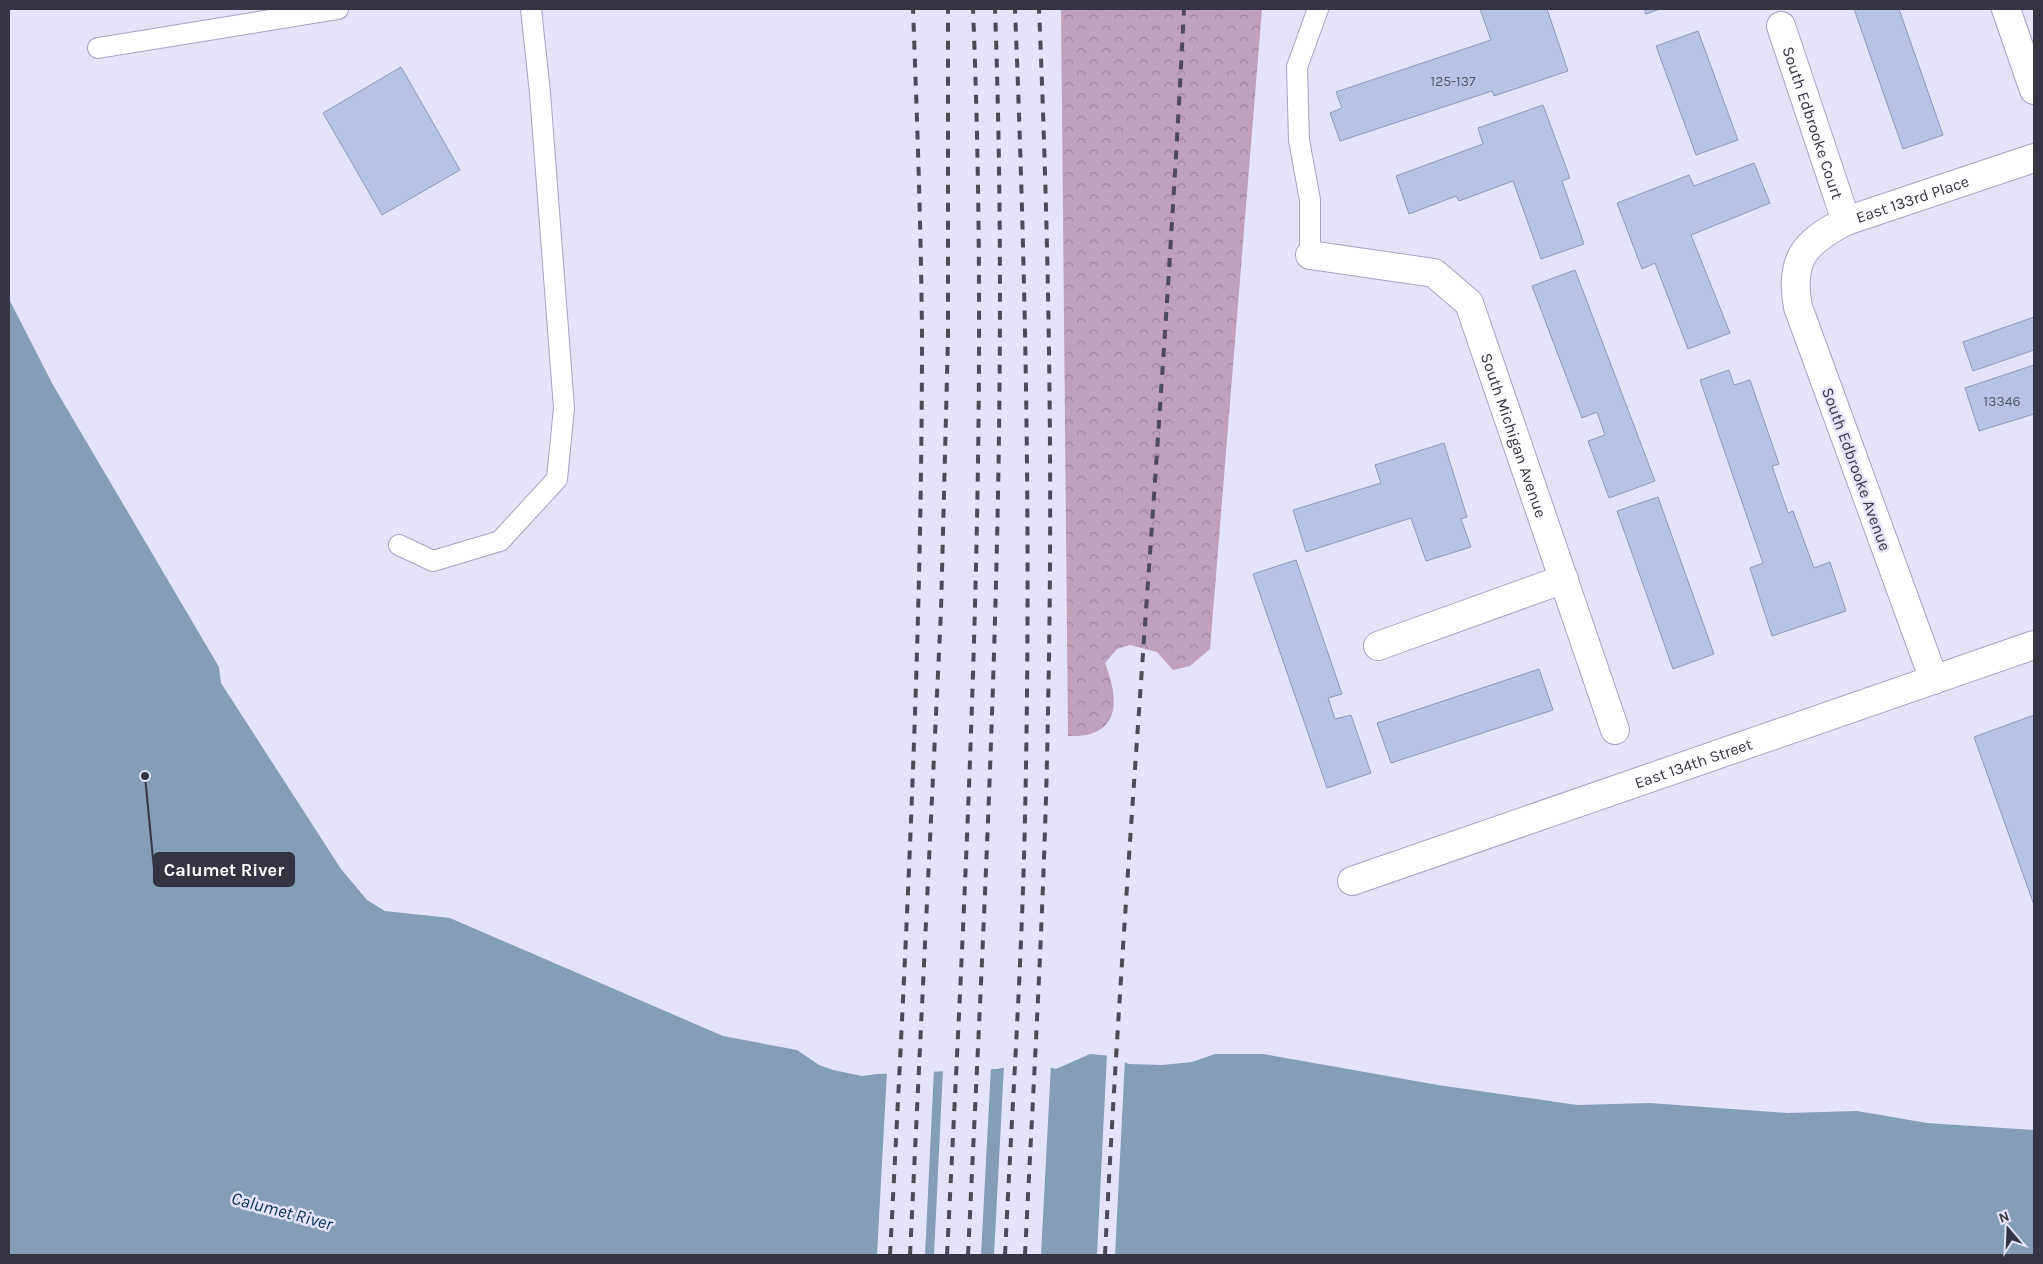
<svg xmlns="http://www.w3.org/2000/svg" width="2043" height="1264" font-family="Karla,sans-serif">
<defs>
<pattern id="forest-crowns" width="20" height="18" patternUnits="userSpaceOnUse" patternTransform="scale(1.25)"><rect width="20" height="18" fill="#bfa1bc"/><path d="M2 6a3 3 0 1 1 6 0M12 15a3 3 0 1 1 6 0" fill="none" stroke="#9c849a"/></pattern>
</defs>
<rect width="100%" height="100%" fill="#e5e3f9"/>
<!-- forest -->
<path fill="url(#forest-crowns)" d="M 1061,9 L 1262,9 L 1210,649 L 1190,666 L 1173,670 L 1157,652 L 1130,645 L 1117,649 L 1105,663 C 1115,689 1124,726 1087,735 C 1081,736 1074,736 1068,736 Z"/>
<!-- water -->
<path fill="#849eba" d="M 9,299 L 53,385 L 219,667 L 221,683 L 341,869 L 367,900 L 385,911 L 450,918 L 723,1036 L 797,1050 L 819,1065 L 833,1070 L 862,1076 L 877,1074 L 997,1069 L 1033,1062 L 1056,1069 L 1090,1054 L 1112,1056 L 1129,1064 L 1162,1065 L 1192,1062 L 1215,1054 L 1263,1054 L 1438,1085 L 1577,1105 L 1650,1103 L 1788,1113 L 1857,1111 L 1927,1123 L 2034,1130 L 2034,1255 L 9,1255 Z"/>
<!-- pier -->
<path fill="#e5e3f9" d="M 1107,1054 L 1112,1054 L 1125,1059 L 1115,1255 L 1097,1255 Z
M 1033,1059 L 1051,1064 L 1041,1255 L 994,1255 L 1004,1065 Z
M 991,1067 L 981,1255 L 934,1255 L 943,1069 Z
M 934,1069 L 925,1255 L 877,1255 L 887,1071 Z"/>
<!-- building -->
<path fill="#b7c3e6" stroke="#8d98b9" d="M 1480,9 L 1547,9 L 1568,71 L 1494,96 L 1492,91 L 1340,141 L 1330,113 L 1342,108 L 1336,92 L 1491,40 Z
M 1644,9 L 1660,9 L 1646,14 Z
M 1854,9 L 1899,9 L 1943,135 L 1903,149 Z
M 1698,31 L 1738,140 L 1696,155 L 1656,46 Z
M 401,67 L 460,170 L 382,215 L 323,113 Z
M 1543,105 L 1570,178 L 1562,181 L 1584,244 L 1541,259 L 1513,181 L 1459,201 L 1456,196 L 1409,214 L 1396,176 L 1483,144 L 1478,128 Z
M 1754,163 L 1770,203 L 1691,235 L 1730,333 L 1688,349 L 1655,263 L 1642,269 L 1617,203 L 1689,175 L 1694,186 Z
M 1575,270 L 1655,481 L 1609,498 L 1588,441 L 1605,435 L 1597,412 L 1582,418 L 1532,286 Z
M 2034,317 L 2034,350 L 1973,371 L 1963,342 Z
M 2034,365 L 2034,414 L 1979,431 L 1965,388 Z
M 1729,370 L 1734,385 L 1750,380 L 1779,464 L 1772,466 L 1788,513 L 1793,511 L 1814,568 L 1830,562 L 1846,611 L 1772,636 L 1750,568 L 1763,563 L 1700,380 Z
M 1444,443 L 1467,517 L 1461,519 L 1471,547 L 1426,561 L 1411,518 L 1306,552 L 1293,510 L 1381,483 L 1375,465 Z
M 1658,497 L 1714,654 L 1673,669 L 1617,511 Z
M 1296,560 L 1342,694 L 1328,698 L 1335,719 L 1351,715 L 1371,773 L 1327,788 L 1253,574 Z
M 1539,669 L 1553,710 L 1391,763 L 1377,723 Z
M 2034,715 L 2034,905 L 1974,737 Z"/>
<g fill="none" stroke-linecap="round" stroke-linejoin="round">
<!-- lane casing -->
<g stroke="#a5a1c3" stroke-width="22">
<path id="lane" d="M 98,48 L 338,9
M 1310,255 L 1310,200 L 1299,140 L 1297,67 L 1318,9
M 399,545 L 433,561 L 500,541 L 557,479 L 564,408 L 540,93 L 531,9"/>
</g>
<!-- street casing -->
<g stroke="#a5a1c3" stroke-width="30">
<g id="street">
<path id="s1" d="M 1781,26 L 1846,221"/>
<path id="s2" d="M 1310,255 L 1434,273 L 1469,303 L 1615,730"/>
<path d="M 1378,646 L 1564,579"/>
<path id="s3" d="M 1934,680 L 1798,307 C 1789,259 1805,242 1846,221 L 2034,158"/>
<path id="s4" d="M 1352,881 L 2034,645"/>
</g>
</g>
<!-- secondary casing -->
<g stroke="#a5a1c3" stroke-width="30">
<path id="secondary" d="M 2006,9 L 2034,90"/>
</g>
<!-- lane -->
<use href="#lane" stroke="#fff" stroke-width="20"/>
<!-- street -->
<use href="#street" stroke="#fff" stroke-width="28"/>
<!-- secondary -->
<use href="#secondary" stroke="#fff" stroke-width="28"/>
<!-- rail -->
<path stroke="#4c4b5a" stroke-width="4" stroke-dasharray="9 9" stroke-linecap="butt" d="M 890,1255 C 906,949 922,642 922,335 C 921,226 917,117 913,9
M 910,1255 L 941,611 L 948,337 L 948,9
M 947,1255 C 968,840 990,425 973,9
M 968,1255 C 988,840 1010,425 995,9
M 1005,1255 C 1012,1109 1022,963 1025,817 C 1031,548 1026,278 1015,9
M 1025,1255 C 1034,1074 1045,892 1048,711 C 1053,477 1049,242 1039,9
M 1105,1255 C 1126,839 1163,425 1184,9"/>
</g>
<g text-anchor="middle" stroke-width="5" stroke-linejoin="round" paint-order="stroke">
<!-- number labels -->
<g font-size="14" fill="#56586b">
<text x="1453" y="86">125-137</text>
<text x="2002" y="406">13346</text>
</g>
<!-- street labels -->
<g font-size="16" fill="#353442" stroke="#e5e3f9">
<text dy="6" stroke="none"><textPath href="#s1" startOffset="102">South Edbrooke Court</textPath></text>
<text dy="6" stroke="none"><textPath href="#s3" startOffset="576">East 133rd Place</textPath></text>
<text dy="6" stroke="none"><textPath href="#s2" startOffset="311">South Michigan Avenue</textPath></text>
<text transform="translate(1857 469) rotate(70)" y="6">South Edbrooke Avenue</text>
<text dy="6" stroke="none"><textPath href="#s4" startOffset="361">East 134th Street</textPath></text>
</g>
<!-- water labels -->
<g font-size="18" font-style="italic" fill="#073157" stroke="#e5e3f9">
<text transform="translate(282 1211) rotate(15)" y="6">Calumet River</text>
</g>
</g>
<!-- callouts -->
<path fill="none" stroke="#353442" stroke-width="2" d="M145 776L154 869"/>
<circle fill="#353442" stroke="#e5e3f9" stroke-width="2" cx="145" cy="776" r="5"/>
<rect fill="#353442" stroke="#353442" stroke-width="2" x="154" y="853" width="140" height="33" rx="5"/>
<g font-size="18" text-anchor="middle" font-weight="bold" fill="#fff">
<text x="224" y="876">Calumet River</text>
</g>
<!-- border -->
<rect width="2043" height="1264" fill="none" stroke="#353442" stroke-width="20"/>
<!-- north arrow -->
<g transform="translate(2008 1229) rotate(341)" stroke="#e5e3f9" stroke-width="4" paint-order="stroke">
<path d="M0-4L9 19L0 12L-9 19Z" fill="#353442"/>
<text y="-8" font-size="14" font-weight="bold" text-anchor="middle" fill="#353442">N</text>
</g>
</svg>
